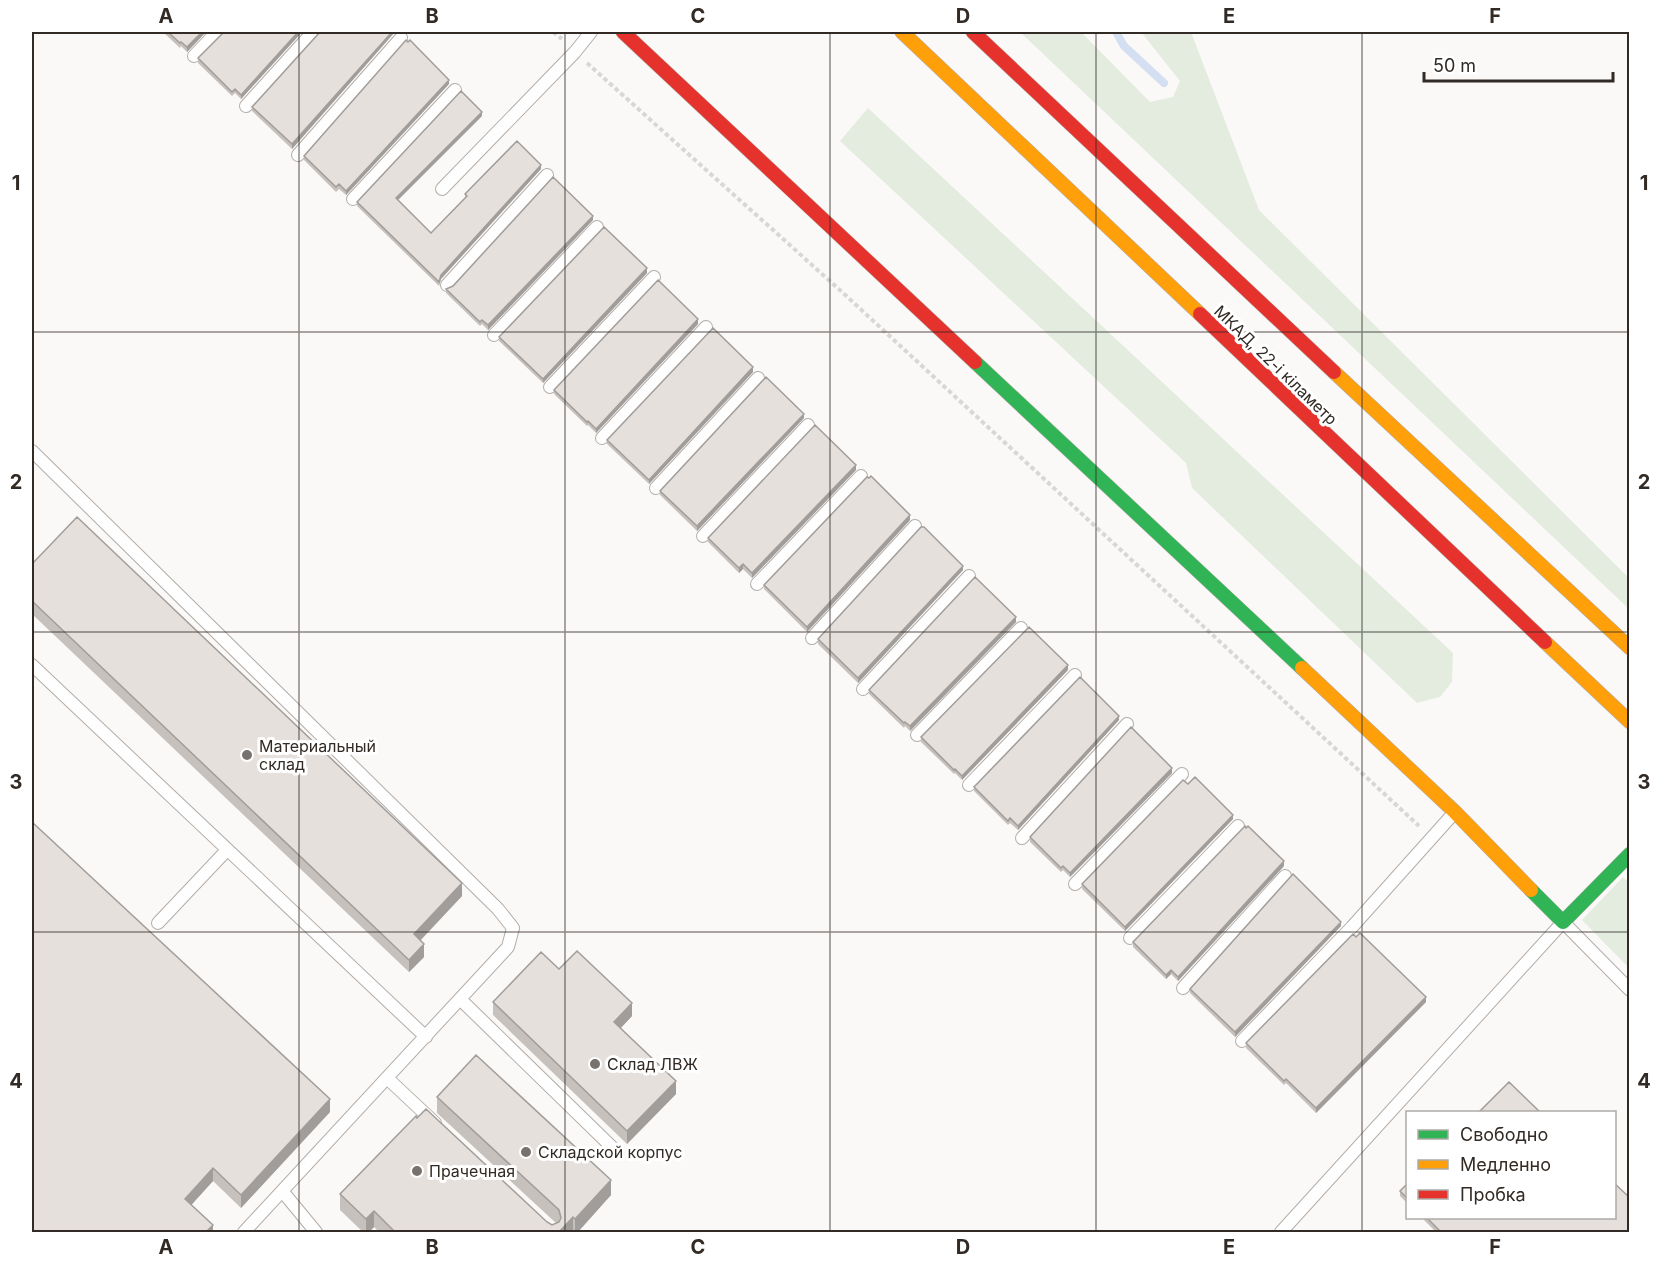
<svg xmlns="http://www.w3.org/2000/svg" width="1661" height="1264" font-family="Inter,sans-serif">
<rect width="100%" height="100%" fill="#fbf9f7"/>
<!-- green -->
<path fill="#e3ecdf" d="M 1020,32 L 1081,32 L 1150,102 L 1173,97 L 1180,81 L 1141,32 L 1191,32 L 1259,210 L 1629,578 L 1629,609 Z
M 868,108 L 1453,653 L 1452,682 L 1440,697 L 1417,703 L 1192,488 L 1186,463 L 840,141 Z
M 1623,877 L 1629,883 L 1629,968 L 1582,920 Z"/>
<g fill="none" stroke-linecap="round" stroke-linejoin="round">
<!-- stream -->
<path stroke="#d4dff1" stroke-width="8" d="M 1116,32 L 1124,46 L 1164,83"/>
<!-- lane casing -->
<g stroke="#b2ada9" stroke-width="14">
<path id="lane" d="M 194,56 L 217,32
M 246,106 L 313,32
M 298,155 L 401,38
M 442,189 L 575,52 L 591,32
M 353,199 L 455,90
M 447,285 L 547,175
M 494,335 L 597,227
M 550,387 L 654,277
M 602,438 L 706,327
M 32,451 L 498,909 L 513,928 L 508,947 L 244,1232
M 656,488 L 758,378
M 703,536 L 808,425
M 757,584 L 861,476
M 812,638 L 915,526
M 32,665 L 426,1037
M 863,689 L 969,576
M 917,735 L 1021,628
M 969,785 L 1075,675
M 1022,838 L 1127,724
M 1075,884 L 1182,774
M 158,923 L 227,850
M 1130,938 L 1238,826
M 1183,988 L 1285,876
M 460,999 L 618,1153
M 1242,1041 L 1352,927 L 1454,813
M 387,1078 L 435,1123
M 283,1192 L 316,1232
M 1281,1232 L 1563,922 L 1630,990"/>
</g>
<!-- fast casing -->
<g stroke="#b2ada9" stroke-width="15">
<path id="fast" d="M 975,362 L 1302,668
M 1531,890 L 1563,922 L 1630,854"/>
</g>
<!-- slow casing -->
<g stroke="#b2ada9" stroke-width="15">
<path id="slow" d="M 902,32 L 1200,314
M 1334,372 L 1630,648
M 1545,642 L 1630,722
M 1302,668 L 1455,812 L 1531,890"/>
</g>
<!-- jam casing -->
<g stroke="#b2ada9" stroke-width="15">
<path id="jam" d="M 623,32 L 975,362
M 973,32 L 1334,372
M 1200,314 L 1545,642"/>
</g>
<!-- path -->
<path stroke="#d8d7d6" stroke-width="4" stroke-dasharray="4.5 3" stroke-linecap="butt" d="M 553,32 L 562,39
M 587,63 L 841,291 L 1419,826"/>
<!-- lane -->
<use href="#lane" stroke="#fefefe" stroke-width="12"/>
<!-- fast -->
<use href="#fast" stroke="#30b455" stroke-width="14"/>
<!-- slow -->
<use href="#slow" stroke="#ff9f0a" stroke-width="14"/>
<!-- jam -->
<use href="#jam" stroke="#e5322d" stroke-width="14"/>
</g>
<!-- wall -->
<path fill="#c6c1bd" d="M 163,32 L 206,32 L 187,52 L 181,46 L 180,48 Z
M 224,32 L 302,32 L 241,99 L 235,93 L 232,96 L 198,63 L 198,58 Z
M 394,32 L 394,33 L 292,149 L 252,111 L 252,107 L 319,33 Z
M 449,84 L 346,195 L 339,189 L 336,192 L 304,160 L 304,156 Z
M 482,116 L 398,200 L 431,233 L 465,198 L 465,194 L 541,169 L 441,279 L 439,286 L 357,206 L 357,202 Z
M 593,220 L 488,330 L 482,324 L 480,326 L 446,293 L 446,289 Z
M 647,273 L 543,383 L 499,341 L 499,337 Z
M 698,324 L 596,433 L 588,425 L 587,426 L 554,394 L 554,390 Z
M 753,372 L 649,484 L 607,444 L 607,440 Z
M 804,418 L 697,531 L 660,495 L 660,491 Z
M 856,470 L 752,578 L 743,569 L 739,573 L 708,542 L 708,538 Z
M 910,520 L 807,632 L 764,589 L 764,585 Z
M 32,564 L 462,896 L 420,941 L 424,957 L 409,972 L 32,614 Z
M 963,570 L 858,683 L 818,644 L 818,639 Z
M 1016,622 L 910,731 L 905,726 L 904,728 L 869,694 L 869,690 Z
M 1068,670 L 962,780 L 955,773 L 954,774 L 921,742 L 921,737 Z
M 1119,720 L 1018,830 L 1010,823 L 1008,825 L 974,791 L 974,787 Z
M 1172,773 L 1070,877 L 1063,870 L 1061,872 L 1030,842 L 1030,837 Z
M 1188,784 L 1233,819 L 1125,931 L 1082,889 L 1082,884 Z
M 1284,866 L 1178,981 L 1171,974 L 1166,979 L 1133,947 L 1133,942 Z
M 1341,926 L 1235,1037 L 1190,993 L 1190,989 Z
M 559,969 L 632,1016 L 621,1028 L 676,1094 L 627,1144 L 493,1015 L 493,1002 Z
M 1426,1002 L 1316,1113 L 1286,1083 L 1284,1085 L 1246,1048 L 1246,1043 Z
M 437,1097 L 611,1195 L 577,1233 L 380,1233 L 374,1227 L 368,1233 L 364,1233 L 340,1210 L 340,1194 L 547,1222 L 552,1225 L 556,1223 L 437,1113 Z
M 330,1112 L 241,1208 L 213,1181 L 191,1205 L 213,1233 L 32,1233 Z
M 1407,1184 L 1407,1203 L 1400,1196 L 1400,1191 Z
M 1422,1218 L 1614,1218 L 1629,1233 L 1437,1233 Z"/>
<!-- shaded-wall -->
<path fill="#a19d9a" d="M 202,32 L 206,32 L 187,52 L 187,47 Z
M 298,32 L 302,32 L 241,99 L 241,95 Z
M 392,32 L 394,32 L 394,33 L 292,149 L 292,144 Z
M 449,80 L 449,84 L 346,195 L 346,191 Z
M 482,112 L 482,116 L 396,202 L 396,198 Z
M 541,165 L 541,169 L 441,279 L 439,286 L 441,275 Z
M 593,216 L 593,220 L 488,330 L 488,325 Z
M 647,268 L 647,273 L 543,383 L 543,379 Z
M 698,319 L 698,324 L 596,433 L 596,429 Z
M 753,367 L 753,372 L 649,484 L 649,480 Z
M 804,414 L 804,418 L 697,531 L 697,526 Z
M 856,465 L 856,470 L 752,578 L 752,573 Z
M 910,515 L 910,520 L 807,632 L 807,627 Z
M 743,564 L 743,569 L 739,573 L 739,568 Z
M 963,566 L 963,570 L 858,683 L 858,678 Z
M 1016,617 L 1016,622 L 910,731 L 910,726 Z
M 1068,665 L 1068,670 L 962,780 L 962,776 Z
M 1119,716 L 1119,720 L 1018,830 L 1018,826 Z
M 1172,768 L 1172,773 L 1070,877 L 1070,873 Z
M 1233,815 L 1233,819 L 1125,931 L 1125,927 Z
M 1284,861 L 1284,866 L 1178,981 L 1178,977 Z
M 462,883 L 462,896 L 414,947 L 414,934 Z
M 1341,922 L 1341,926 L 1235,1037 L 1235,1032 Z
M 424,944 L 424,957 L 409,972 L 409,960 Z
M 1171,970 L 1171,974 L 1166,979 L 1166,975 Z
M 1426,997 L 1426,1002 L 1316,1113 L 1316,1108 Z
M 632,1003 L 632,1016 L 614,1035 L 614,1022 Z
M 676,1081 L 676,1094 L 627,1144 L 627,1131 Z
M 330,1099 L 330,1112 L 241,1208 L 241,1195 Z
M 213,1168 L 213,1181 L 185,1212 L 185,1199 Z
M 611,1180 L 611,1195 L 577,1233 L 575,1233 L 575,1219 Z
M 374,1211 L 374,1227 L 368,1233 L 366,1233 L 366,1219 Z
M 573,1217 L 573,1233 L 558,1233 Z
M 213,1225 L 213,1233 L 205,1233 Z"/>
<!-- building -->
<path fill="#e6e0dc" stroke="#a19d9a" stroke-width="1.5" d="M 168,32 L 202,32 L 187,47 L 181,42 L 180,43 Z
M 224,32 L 298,32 L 241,95 L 235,89 L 232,92 L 198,58 Z
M 320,32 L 392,32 L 292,144 L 252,107 Z
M 406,40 L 408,42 L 410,40 L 449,80 L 346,191 L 339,184 L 336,187 L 304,156 Z
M 461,91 L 482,112 L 396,198 L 431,233 L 467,196 L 465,194 L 517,141 L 541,165 L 441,275 L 439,282 L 357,202 Z
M 553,177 L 593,216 L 488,325 L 482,320 L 480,322 L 446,289 L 453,286 Z
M 604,227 L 647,268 L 543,379 L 499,337 Z
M 658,280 L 698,319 L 596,429 L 588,421 L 587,422 L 554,390 Z
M 713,328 L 753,367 L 649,480 L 607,440 Z
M 766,377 L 804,414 L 697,526 L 660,491 Z
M 815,425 L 856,465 L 752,573 L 743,564 L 739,568 L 708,538 Z
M 871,476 L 910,515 L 807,627 L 764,585 L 867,477 L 869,478 Z
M 77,517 L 462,883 L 414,934 L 424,944 L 409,960 L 32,601 L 32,564 Z
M 921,527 L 924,527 L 963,566 L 858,678 L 818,639 Z
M 975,577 L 1016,617 L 910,726 L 905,722 L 904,723 L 869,690 Z
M 1029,627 L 1068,665 L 962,776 L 955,769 L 954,770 L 921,737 Z
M 1080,677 L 1119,716 L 1018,826 L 1010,818 L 1008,821 L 974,787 Z
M 1131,727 L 1172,768 L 1070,873 L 1063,866 L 1061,868 L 1030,837 Z
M 1195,777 L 1233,815 L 1125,927 L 1082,884 L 1183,780 L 1188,784 Z
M 32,822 L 330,1099 L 241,1195 L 213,1168 L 185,1199 L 213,1225 L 205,1233 L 32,1233 Z
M 1245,826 L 1246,828 L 1248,826 L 1284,861 L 1178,977 L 1171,970 L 1166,975 L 1133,942 Z
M 1293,874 L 1341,922 L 1235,1032 L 1190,989 Z
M 1360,933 L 1426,997 L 1316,1108 L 1286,1079 L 1284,1081 L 1246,1043 L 1353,934 L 1356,937 Z
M 577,951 L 632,1003 L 614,1022 L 676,1081 L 627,1131 L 493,1002 L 541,952 L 559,969 Z
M 476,1055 L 611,1180 L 575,1219 L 573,1217 L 558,1233 L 396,1233 L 374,1211 L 366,1219 L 340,1194 L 416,1116 L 417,1118 L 426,1109 L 547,1222 L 552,1225 L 559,1222 L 561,1218 L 559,1210 L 437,1097 Z
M 1509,1082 L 1541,1113 L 1478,1113 Z
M 1614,1183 L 1629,1197 L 1629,1233 L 1442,1233 L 1427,1218 L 1614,1218 Z
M 1407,1184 L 1407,1198 L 1400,1191 Z"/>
<!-- grid -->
<path fill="none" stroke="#322a24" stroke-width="1.5" stroke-opacity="0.55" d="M 299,32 L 299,1232M 565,32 L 565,1232M 830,32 L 830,1232M 1096,32 L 1096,1232M 1362,32 L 1362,1232M 32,332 L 1630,332M 32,632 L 1630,632M 32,932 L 1630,932"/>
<!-- markers -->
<g fill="#78726e" stroke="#fff" stroke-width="2">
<circle cx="247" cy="755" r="6"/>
<circle cx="595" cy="1064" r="6"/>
<circle cx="526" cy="1152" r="6"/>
<circle cx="417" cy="1171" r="6"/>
</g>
<g text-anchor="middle" stroke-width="6" stroke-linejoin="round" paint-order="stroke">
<!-- street labels -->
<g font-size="16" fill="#322a24" stroke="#fff">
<text transform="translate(1276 365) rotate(44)" y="6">МКАД, 22-і кіламетр</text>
</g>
<!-- poi labels -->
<g font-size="16" fill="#322a24" stroke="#fff" text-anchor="start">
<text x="259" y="752">Материальный<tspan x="259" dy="18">склад</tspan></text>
<text x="607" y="1070">Склад ЛВЖ</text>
<text x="538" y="1158">Складской корпус</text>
<text x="429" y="1177">Прачечная</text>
</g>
</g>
<!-- border -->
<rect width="1661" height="1264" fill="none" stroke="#ffffff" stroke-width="66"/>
<!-- legend -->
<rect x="1406" y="1111" width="210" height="108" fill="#ffffff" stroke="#adaaa7" stroke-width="1.5"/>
<rect x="1418" y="1130" width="30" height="9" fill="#30b455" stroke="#adaaa7" stroke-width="1.5"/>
<text x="1460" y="1141" font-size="18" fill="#322a24">Свободно</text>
<rect x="1418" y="1160" width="30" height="9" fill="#ff9f0a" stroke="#adaaa7" stroke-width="1.5"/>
<text x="1460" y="1171" font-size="18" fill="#322a24">Медленно</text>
<rect x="1418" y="1190" width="30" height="9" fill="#e5322d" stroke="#adaaa7" stroke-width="1.5"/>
<text x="1460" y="1201" font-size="18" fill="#322a24">Пробка</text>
<!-- scale -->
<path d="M1424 72v9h189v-9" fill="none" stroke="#322a24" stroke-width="3"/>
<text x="1433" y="72" font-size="18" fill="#322a24" stroke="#ffffff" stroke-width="4.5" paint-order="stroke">50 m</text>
<rect x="33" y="33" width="1595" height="1198" fill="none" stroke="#322a24" stroke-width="2"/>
<g font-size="20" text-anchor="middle" font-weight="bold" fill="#322a24">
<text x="166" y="23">A</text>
<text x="432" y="23">B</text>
<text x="698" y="23">C</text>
<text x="963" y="23">D</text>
<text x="1229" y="23">E</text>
<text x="1495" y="23">F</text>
<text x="16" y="190">1</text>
<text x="1644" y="190">1</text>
<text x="16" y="489">2</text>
<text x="1644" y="489">2</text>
<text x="16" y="789">3</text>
<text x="1644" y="789">3</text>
<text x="16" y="1088">4</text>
<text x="1644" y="1088">4</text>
<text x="166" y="1254">A</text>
<text x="432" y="1254">B</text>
<text x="698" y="1254">C</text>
<text x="963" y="1254">D</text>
<text x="1229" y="1254">E</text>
<text x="1495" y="1254">F</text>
</g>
</svg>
